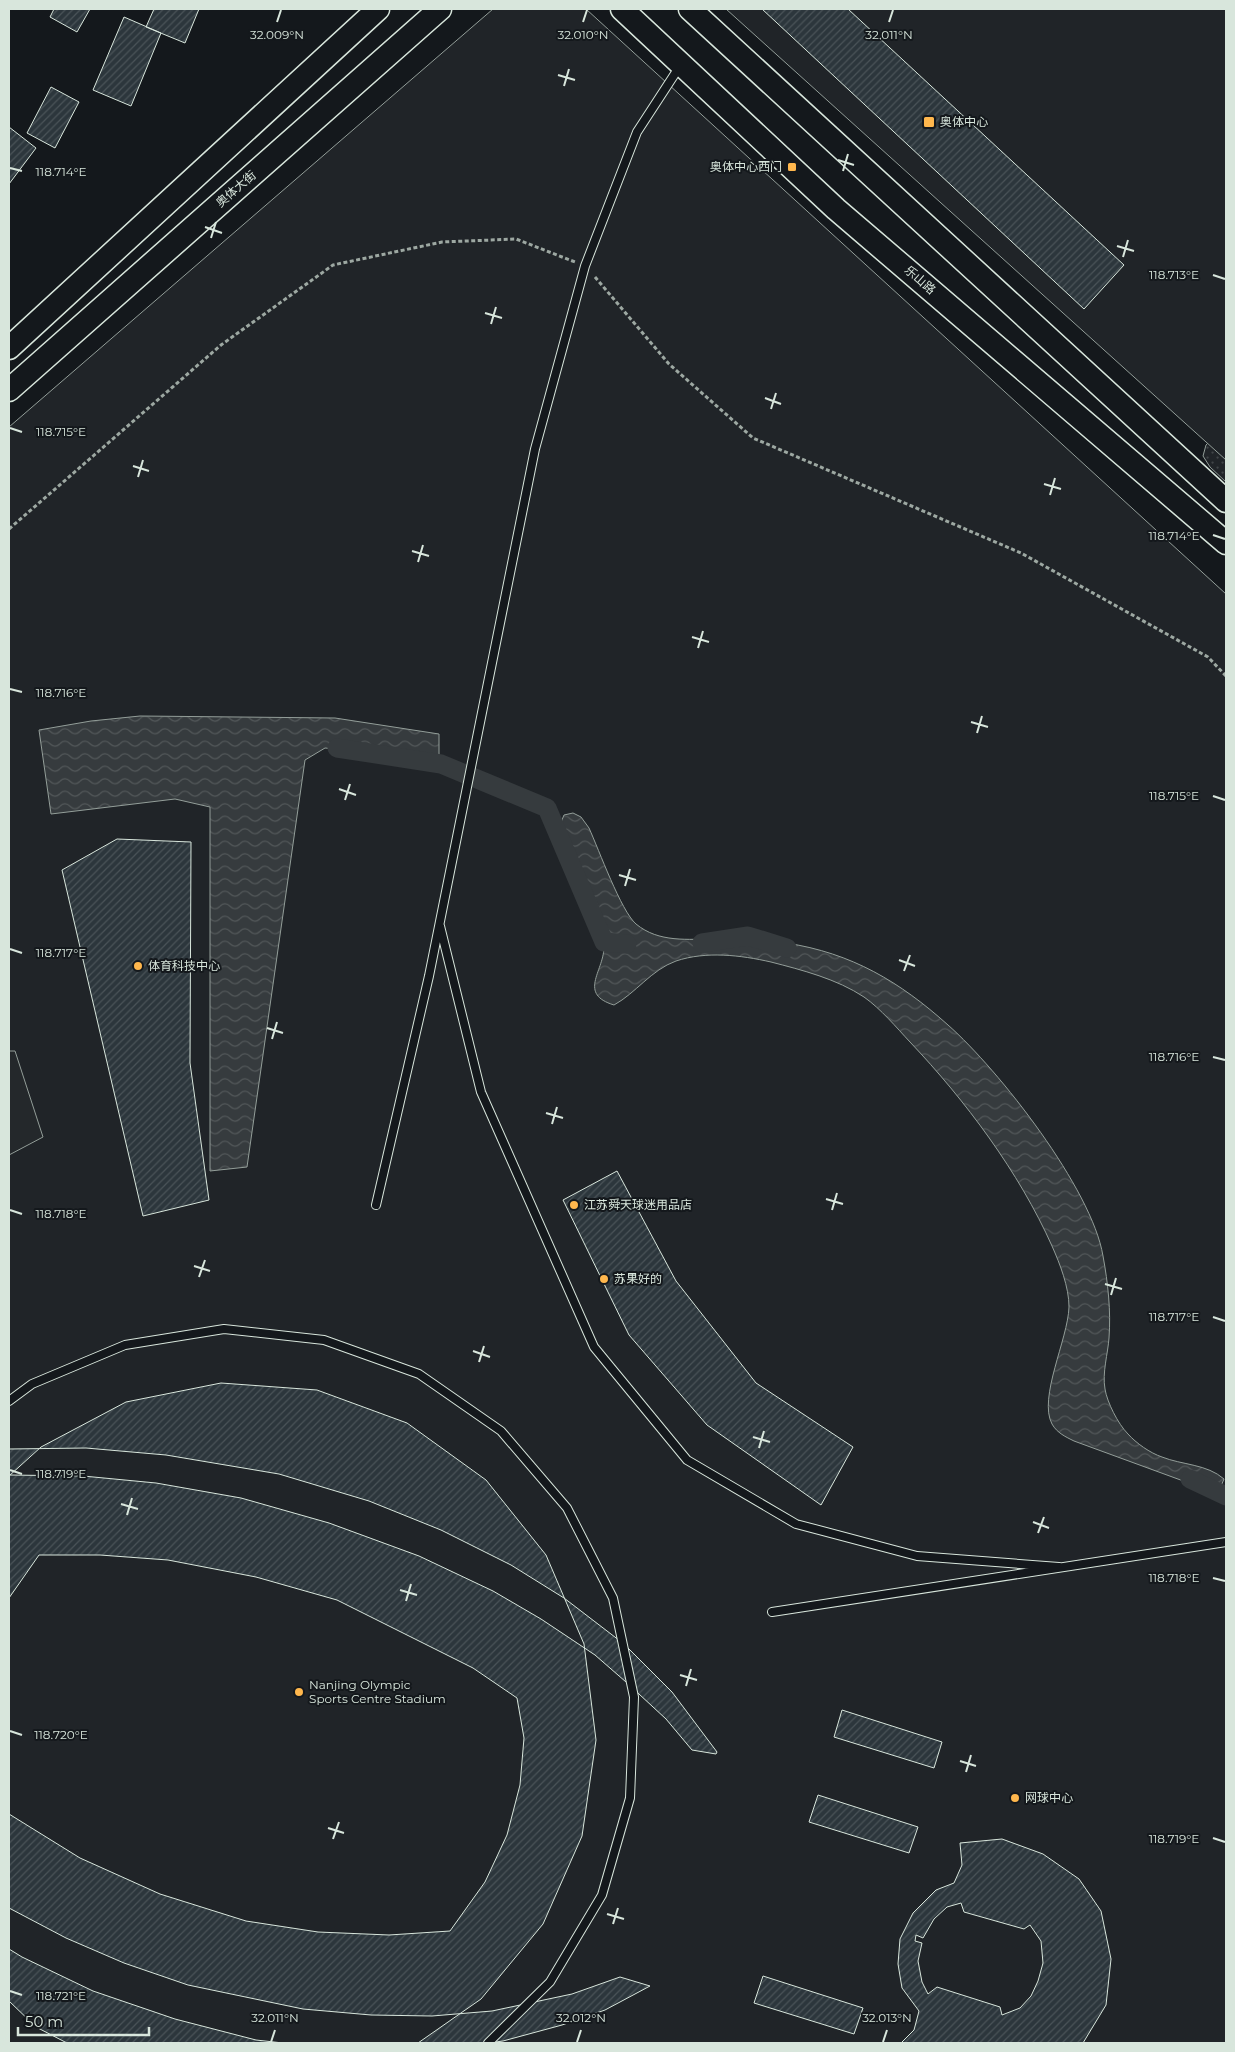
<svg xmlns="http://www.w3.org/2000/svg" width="1235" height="2052" font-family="Montserrat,'Noto Sans SC',sans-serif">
<defs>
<pattern id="grass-dots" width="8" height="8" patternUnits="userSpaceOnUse" patternTransform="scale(1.25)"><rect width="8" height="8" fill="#202428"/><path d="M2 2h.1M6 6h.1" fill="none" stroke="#404447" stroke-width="1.8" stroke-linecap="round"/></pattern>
<pattern id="water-waves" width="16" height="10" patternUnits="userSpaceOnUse" patternTransform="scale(1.25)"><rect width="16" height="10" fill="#363b3e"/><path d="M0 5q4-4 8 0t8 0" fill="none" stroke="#525759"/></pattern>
<pattern id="building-hatch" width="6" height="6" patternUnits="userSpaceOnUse" patternTransform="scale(1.25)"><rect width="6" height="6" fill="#2c363c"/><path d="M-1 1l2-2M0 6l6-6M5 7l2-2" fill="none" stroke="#4a5358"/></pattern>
</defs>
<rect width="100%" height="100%" fill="#14181c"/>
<!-- grass -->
<path fill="url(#grass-dots)" stroke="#939e99" d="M 1213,438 L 1226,439 L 1226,482 L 1210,467 L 1203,456 L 1206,445 Z"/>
<!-- park -->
<path fill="#202428" stroke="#939e99" d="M 493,9 L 586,9 L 1226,594 L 1226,2043 L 9,2043 L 9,427 Z
M 726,9 L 1226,9 L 1226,460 Z"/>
<!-- parking -->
<path fill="#24282b" stroke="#939e99" d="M 9,1051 L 15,1051 L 43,1137 L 9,1155 Z"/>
<!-- water -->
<path fill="url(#water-waves)" stroke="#939e99" d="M 140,716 L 335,718 L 439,734 L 439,759 L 325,748 L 305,760 L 247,1167 L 210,1171 L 210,807 L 175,799 L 51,814 L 39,730 L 91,721 Z
M 573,813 L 581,817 L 589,828 C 599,850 621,911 636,924 C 659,943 688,939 715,939 C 738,939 763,939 786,943 C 852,953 900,982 948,1025 C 999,1070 1092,1189 1103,1256 C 1108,1283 1111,1311 1109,1338 C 1108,1353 1102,1373 1105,1389 C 1107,1402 1118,1424 1128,1434 C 1136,1443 1150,1453 1162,1457 C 1182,1465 1207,1464 1224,1479 L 1221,1486 L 1212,1490 L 1197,1486 L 1074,1441 C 1066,1437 1057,1433 1052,1424 C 1038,1398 1068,1339 1069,1307 C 1069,1287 1060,1264 1052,1246 C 1019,1172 965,1100 910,1042 C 896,1027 881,1009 864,997 C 837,979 802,970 771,962 C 740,955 706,951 676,961 C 651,970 636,993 614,1005 C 578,994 603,972 604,948 C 604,936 602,924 600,913 C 594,885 550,840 564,815 Z"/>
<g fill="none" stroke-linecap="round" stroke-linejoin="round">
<!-- canal -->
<path stroke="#363b3e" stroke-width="19" d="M 337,748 L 441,764 L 547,808 L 604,942 L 627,944
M 702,943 L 748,936 L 787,948
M 1190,1479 L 1226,1496"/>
</g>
<!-- building -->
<path fill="url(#building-hatch)" stroke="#d8e6dc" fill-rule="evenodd" d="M 54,9 L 90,9 L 77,32 L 50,17 Z
M 154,9 L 199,9 L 185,43 L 146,27 Z
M 762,9 L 848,9 L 1124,265 L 1084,309 Z
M 124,17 L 161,33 L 131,106 L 93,90 Z
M 51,87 L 79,102 L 55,148 L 27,133 Z
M 9,127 L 36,148 L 9,184 Z
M 117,839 L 191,842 L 190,1063 L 209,1200 L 143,1216 L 62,870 Z
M 617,1171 L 676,1281 L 756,1383 L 853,1447 L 821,1505 L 707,1425 L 629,1335 L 563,1200 Z
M 221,1383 L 317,1390 L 407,1423 L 486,1480 L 546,1555 L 584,1644 L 596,1740 L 582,1836 L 543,1924 L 481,1999 L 418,2043 L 67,2043 L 36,2027 L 9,2001 L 9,1814 L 80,1858 L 160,1894 L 246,1921 L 318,1932 L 389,1935 L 450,1931 L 485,1882 L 507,1835 L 520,1785 L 524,1738 L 517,1698 L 473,1668 L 337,1600 L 256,1577 L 168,1560 L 100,1555 L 39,1555 L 9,1598 L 9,1476 L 41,1447 L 126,1402 Z
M 86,1448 L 166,1455 L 279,1474 L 369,1501 L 441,1530 L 511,1565 L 564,1598 L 624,1644 L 672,1692 L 717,1752 L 716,1754 L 692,1750 L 666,1719 L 626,1682 L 595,1655 L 541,1619 L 493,1591 L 419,1556 L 329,1523 L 241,1498 L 156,1483 L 83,1476 L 9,1475 L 9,1449 Z
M 842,1710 L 942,1742 L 934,1768 L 834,1737 Z
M 818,1795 L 918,1827 L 909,1853 L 809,1822 Z
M 1002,1839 L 1043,1854 L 1079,1879 L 1101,1911 L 1111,1959 L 1106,2005 L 1083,2043 L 901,2043 L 914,2030 L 919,2011 L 902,1988 L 898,1964 L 900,1939 L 913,1913 L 936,1890 L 954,1883 L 962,1865 L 960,1843 ZM 961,1903 L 964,1912 L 1024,1929 L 1030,1925 L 1041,1941 L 1043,1963 L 1038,1981 L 1031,1996 L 1020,2008 L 1002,2015 L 1000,2007 L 937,1987 L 928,1994 L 922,1982 L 918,1961 L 922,1943 L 915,1941 L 916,1935 L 923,1938 L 934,1919 L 947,1907 Z
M 9,1908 L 66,1938 L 124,1963 L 188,1985 L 303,2009 L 371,2015 L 432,2016 L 492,2011 L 572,1994 L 620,1977 L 650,1986 L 605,2010 L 562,2025 L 503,2041 L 488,2043 L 283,2043 L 256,2040 L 175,2019 L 93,1991 L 22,1957 L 9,1949 Z
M 763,1976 L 863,2008 L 854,2034 L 754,2003 Z"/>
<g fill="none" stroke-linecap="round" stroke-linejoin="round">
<!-- lane casing -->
<g stroke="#d8e6dc" stroke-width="10">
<path id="lane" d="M 440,926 L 481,1092 L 594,1347 L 687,1460 L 796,1524 L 917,1556 L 1059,1567
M 376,1205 L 429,976 L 535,449 L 585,266 L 637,132 L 680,66
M 9,1401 L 32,1384 L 125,1345 L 224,1329 L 324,1340 L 419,1374 L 501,1431 L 567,1508 L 613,1598 L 634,1697 L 630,1798 L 602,1895 L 550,1982 L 488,2043
M 772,1612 L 1226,1542"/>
</g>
<!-- secondary casing -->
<g stroke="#d8e6dc" stroke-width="25">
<path id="secondary" d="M 622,9 L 836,209 L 1226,543
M 690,9 L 1226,501
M 9,348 L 378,9
M 9,390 L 440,9"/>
</g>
<!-- path -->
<path stroke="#9da8a2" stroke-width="3" stroke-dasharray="4 2.5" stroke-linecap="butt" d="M 595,277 L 669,364 L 753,438 L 1021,553 L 1208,657 L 1226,676
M 9,529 L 221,345 L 333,265 L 442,242 L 516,239 L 575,262"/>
<!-- lane -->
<use href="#lane" stroke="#14181c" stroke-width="8"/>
<!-- secondary -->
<use href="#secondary" stroke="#14181c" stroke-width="22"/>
</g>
<!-- ticks -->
<path fill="none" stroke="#d8e6dc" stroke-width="2" d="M 277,22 L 281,10M 583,22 L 587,10M 889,22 L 893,10M 558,75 L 575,80M 564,86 L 569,69M 838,160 L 854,165M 10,168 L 22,171M 843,171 L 848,154M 205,227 L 222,233M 211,238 L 216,222M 1117,246 L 1134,251M 1123,257 L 1128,240M 1213,275 L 1225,279M 485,313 L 502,318M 491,324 L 496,307M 765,398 L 781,404M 771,409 L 776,393M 10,428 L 22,432M 133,466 L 149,471M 138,477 L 143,460M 1044,484 L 1061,489M 1050,495 L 1055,478M 1213,535 L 1225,539M 412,551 L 429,556M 418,562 L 423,545M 692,637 L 709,642M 698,648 L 703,631M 10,689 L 22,692M 971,722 L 988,727M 977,733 L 982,716M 339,789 L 356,795M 1213,796 L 1225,800M 345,800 L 350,784M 619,875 L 636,880M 625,886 L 630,869M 10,949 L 22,953M 899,960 L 915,966M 904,971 L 910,955M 267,1028 L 283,1033M 272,1039 L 277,1022M 1213,1057 L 1225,1060M 546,1113 L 563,1118M 552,1124 L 557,1107M 826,1199 L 843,1204M 10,1210 L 22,1214M 832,1210 L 837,1193M 194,1266 L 210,1271M 199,1277 L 205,1260M 1105,1284 L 1122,1289M 1111,1295 L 1116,1278M 1213,1317 L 1225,1321M 473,1351 L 490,1357M 479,1362 L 484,1346M 753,1437 L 770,1442M 759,1448 L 764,1431M 10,1470 L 22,1474M 121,1504 L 138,1509M 127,1515 L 132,1498M 1033,1522 L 1049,1528M 1038,1533 L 1044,1517M 1213,1578 L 1225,1581M 400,1590 L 417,1595M 406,1601 L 411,1584M 680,1675 L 697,1680M 686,1686 L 691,1669M 10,1731 L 22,1735M 960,1761 L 976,1766M 966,1772 L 971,1755M 328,1828 L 344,1833M 1213,1838 L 1225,1842M 333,1839 L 339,1822M 607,1914 L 624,1919M 613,1924 L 618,1908M 10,1991 L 22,1995M 271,2042 L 275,2030M 577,2042 L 581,2030M 883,2042 L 887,2030"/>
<!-- markers -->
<g fill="#ffb74d" stroke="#14181c" stroke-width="2">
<rect x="923" y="116" width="12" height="12" rx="2.5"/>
<rect x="787" y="162" width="10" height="10" rx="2.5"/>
<circle cx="138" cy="966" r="5"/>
<circle cx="574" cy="1205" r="5"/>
<circle cx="604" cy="1279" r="5"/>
<circle cx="299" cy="1692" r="5"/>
<circle cx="1015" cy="1798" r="5"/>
</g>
<g text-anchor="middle" stroke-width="4" stroke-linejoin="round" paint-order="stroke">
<!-- poi labels -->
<g font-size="12" fill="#d8e6dc" stroke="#14181c" text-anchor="start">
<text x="940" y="126">奥体中心</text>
<text x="782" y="171" text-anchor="end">奥体中心西门</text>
<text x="148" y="970">体育科技中心</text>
<text x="584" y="1209">江苏舜天球迷用品店</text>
<text x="614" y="1283">苏果好的</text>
<text x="309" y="1689">Nanjing Olympic<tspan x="309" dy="14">Sports Centre Stadium</tspan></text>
<text x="1025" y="1802">网球中心</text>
</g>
<!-- street labels -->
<g font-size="12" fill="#d8e6dc" stroke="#14181c">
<text transform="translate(236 189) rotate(-41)" y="4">奥体大街</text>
<text transform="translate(920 280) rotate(41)" y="4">乐山路</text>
</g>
</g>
<g font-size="12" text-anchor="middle" fill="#d8e6dc" stroke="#14181c" stroke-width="4" stroke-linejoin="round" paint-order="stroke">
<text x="277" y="39">32.009°N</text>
<text x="583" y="39">32.010°N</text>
<text x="889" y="39">32.011°N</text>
<text x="61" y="176">118.714°E</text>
<text x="1174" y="279">118.713°E</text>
<text x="61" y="436">118.715°E</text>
<text x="1174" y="540">118.714°E</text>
<text x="61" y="697">118.716°E</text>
<text x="1174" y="800">118.715°E</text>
<text x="61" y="957">118.717°E</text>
<text x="1174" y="1061">118.716°E</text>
<text x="61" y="1218">118.718°E</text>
<text x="1174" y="1321">118.717°E</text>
<text x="61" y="1478">118.719°E</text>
<text x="1174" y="1582">118.718°E</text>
<text x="61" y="1739">118.720°E</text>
<text x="1174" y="1843">118.719°E</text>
<text x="61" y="2000">118.721°E</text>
<text x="275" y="2022">32.011°N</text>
<text x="581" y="2022">32.012°N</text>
<text x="887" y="2022">32.013°N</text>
</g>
<!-- border -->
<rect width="1235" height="2052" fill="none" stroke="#d8e6dc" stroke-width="20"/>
<!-- scale -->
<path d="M18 2027v8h131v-8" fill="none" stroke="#d8e6dc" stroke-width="2.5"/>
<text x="25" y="2027" font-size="15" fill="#d8e6dc" stroke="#14181c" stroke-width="4" paint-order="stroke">50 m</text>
</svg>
